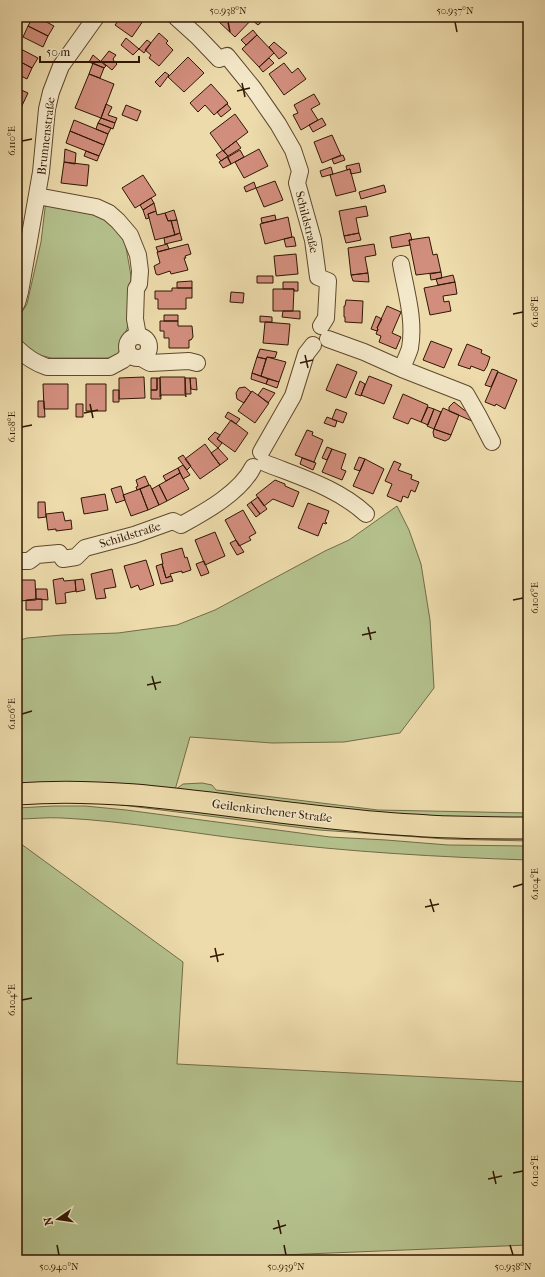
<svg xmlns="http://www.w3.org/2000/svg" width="545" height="1277" font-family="'IM FELL French Canon',serif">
<rect width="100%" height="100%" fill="#eddbac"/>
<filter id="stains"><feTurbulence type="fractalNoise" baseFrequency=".005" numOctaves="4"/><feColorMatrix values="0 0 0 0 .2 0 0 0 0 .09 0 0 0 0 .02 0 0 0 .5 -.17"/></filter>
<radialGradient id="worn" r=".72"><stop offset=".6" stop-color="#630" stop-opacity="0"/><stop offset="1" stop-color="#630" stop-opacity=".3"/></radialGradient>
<!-- green -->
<path fill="#b4c18d" stroke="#726c48" d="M 46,200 L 95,212 L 124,236 L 131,276 L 129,323 L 118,354 L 110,358 L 51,358 L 29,352 L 17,341 L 17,320 L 27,304 L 41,242 Z
M 397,506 L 409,530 L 421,564 L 430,620 L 434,688 L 400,733 L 344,742 L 272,743 L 190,737 L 175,790 L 183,784 L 202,783 L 212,785 L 216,790 L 378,810 L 528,813 L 528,822 L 483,822 L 17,785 L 17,641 L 27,638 L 62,635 L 118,633 L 177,625 L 215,610 L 325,551 L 349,540 Z
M 82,798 L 528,836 L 528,841 L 446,839 L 319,830 L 114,804 Z
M 54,806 L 85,806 L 126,810 L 330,837 L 386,840 L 448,845 L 528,846 L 528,860 C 439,857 349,852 260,841 C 194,834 129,821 62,818 C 47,817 32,819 17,819 L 17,808 Z
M 17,841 L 183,962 L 177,1064 L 528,1082 L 528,1245 L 183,1259 L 17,1260 Z"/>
<!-- building -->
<path fill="#d28e7d" stroke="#301702" d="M 33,17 L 37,17 L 54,26 L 48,36 L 28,26 Z
M 121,17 L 138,17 L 143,21 L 132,37 L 115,25 Z
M 217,17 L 254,17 L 235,37 L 216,19 Z
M 254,17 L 267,17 L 258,25 L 252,20 Z
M 28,26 L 48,36 L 43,47 L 23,37 Z
M 253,30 L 257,35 L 246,45 L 241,40 Z
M 159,33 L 168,41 L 166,43 L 173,50 L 159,66 L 149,58 L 151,55 L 145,50 Z
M 257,35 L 274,53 L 259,67 L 242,49 Z
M 126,38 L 139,49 L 133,55 L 121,45 Z
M 147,40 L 151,43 L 144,53 L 139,49 Z
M 274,42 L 287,53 L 279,59 L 269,47 Z
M 17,47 L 38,58 L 32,68 L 17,60 Z
M 109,51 L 116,55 L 113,59 L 114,61 L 117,64 L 112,70 L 101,61 Z
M 93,55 L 106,66 L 104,68 L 89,62 Z
M 188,57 L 204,73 L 184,92 L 168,77 Z
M 269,58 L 274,63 L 263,72 L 259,67 Z
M 17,60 L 32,68 L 27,79 L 17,74 Z
M 93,63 L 104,68 L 100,78 L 89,74 Z
M 284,63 L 292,73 L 298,68 L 306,79 L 284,95 L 269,74 Z
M 165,72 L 169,75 L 160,87 L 155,82 Z
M 89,74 L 114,84 L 101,118 L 75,108 Z
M 211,84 L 228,103 L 214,115 L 205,105 L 198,112 L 190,103 Z
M 17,88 L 28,93 L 18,114 L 17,114 Z
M 314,94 L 320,104 L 311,109 L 318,120 L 301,130 L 293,115 L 298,113 L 294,105 Z
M 106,104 L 112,107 L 108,115 L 117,118 L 115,123 L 101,118 Z
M 227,104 L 231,109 L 221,117 L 217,112 Z
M 126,105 L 141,111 L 137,121 L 122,115 Z
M 235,114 L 248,132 L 223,151 L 210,133 Z
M 101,118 L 115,123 L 113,129 L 98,123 Z
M 322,118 L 326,125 L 313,132 L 309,125 Z
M 74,120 L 108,134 L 104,145 L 70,131 Z
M 98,123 L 111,128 L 108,134 L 96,129 Z
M 70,131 L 104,145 L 99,156 L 66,143 Z
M 332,135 L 341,155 L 322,163 L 314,142 Z
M 236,141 L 241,148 L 228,156 L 223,151 Z
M 65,149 L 76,153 L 75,164 L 64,162 Z
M 259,149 L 268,166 L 244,178 L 235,162 Z
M 223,150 L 228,156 L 221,161 L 216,155 Z
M 240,150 L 244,157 L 231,164 L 228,157 Z
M 86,151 L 99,156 L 97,161 L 84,156 Z
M 343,155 L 345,160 L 334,164 L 332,159 Z
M 227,157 L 231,164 L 223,168 L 219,162 Z
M 64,162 L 89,165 L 87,186 L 61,183 Z
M 359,163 L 361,172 L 351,174 L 350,169 L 347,170 L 346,166 Z
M 331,167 L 333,174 L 322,177 L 320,171 Z
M 350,169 L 356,191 L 336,196 L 330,175 Z
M 143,175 L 156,195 L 135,208 L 122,188 Z
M 275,181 L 283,200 L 264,207 L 256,188 Z
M 254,182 L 256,188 L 246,192 L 244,187 Z
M 384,185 L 386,192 L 361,199 L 359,192 Z
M 151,198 L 154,203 L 143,210 L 140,205 Z
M 154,203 L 156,211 L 148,214 L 149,218 L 146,219 L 143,210 Z
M 366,206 L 368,216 L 356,218 L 359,233 L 344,236 L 339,211 Z
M 174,210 L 177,220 L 168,221 L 165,213 Z
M 156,211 L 157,215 L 165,213 L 168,221 L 171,220 L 175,235 L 155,240 L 148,214 Z
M 275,215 L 276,220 L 262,223 L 261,218 Z
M 288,217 L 292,237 L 265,244 L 260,224 Z
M 177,220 L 180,233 L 175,235 L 171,221 Z
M 180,233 L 182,240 L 165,244 L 164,238 Z
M 359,233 L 361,240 L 346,243 L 344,236 Z
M 410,233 L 412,240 L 409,240 L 410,245 L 392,248 L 390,237 Z
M 292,237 L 294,237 L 296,246 L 286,247 L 284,239 Z
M 429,237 L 433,255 L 437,254 L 441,272 L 416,275 L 409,240 Z
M 167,244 L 169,249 L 158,252 L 156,247 Z
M 188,244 L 191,254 L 185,256 L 186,258 L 184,258 L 188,270 L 171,274 L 170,271 L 158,275 L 156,274 L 154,266 L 160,263 L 157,252 Z
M 374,244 L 376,255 L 365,257 L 368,273 L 351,275 L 348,248 Z
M 296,254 L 298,274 L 276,276 L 274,256 Z
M 441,272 L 442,278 L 431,280 L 430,274 Z
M 368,273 L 369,282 L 353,281 L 351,275 Z
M 453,275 L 455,282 L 438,285 L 436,279 Z
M 257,276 L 273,276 L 273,283 L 257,283 Z
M 192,281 L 192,288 L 177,288 L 177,282 Z
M 283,282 L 298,282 L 298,291 L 294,291 L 294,289 L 283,289 Z
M 455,282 L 457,294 L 443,296 L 444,302 L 449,301 L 451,311 L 430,315 L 424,288 Z
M 172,288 L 192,288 L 192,298 L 186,298 L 186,309 L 158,309 L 158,299 L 155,299 L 155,291 L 172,291 Z
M 273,289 L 294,289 L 293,311 L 273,311 Z
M 231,292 L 244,293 L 243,303 L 230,302 Z
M 346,300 L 363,301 L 362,323 L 345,322 L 345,317 L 344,317 L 344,306 L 345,306 Z
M 387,306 L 401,312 L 392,333 L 401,337 L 396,349 L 379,342 L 381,336 L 376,334 L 378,329 L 377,328 Z
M 283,311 L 300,311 L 300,319 L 282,317 Z
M 164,315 L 178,315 L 178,321 L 164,321 Z
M 260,316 L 272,317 L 272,322 L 260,322 Z
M 376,316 L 382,319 L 377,328 L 378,329 L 377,331 L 371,329 Z
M 160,321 L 178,321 L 178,326 L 192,326 L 193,337 L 191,340 L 189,340 L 189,348 L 169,348 L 169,338 L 164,338 L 164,331 L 160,331 Z
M 265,322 L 290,324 L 288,345 L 263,343 Z
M 431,341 L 452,349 L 444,368 L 423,360 Z
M 467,344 L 482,350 L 481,353 L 490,357 L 487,366 L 484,371 L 471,366 L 470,369 L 458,365 Z
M 260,349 L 277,352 L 275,358 L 267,357 L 266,359 L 257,357 Z
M 257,357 L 266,359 L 261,376 L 252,373 Z
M 267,357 L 286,362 L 279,382 L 261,376 Z
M 337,364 L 357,372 L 346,398 L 326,390 Z
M 492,369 L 498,371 L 491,387 L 485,385 Z
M 498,372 L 517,380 L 505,409 L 496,404 L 495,406 L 485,402 Z
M 252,373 L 268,379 L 266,384 L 251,379 Z
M 369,376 L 392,385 L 384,404 L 361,395 Z
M 144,377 L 145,398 L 119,399 L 119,378 Z
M 160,377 L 185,377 L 186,397 L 185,395 L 161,395 L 160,397 Z
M 151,378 L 157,378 L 157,390 L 151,390 Z
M 157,378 L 160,378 L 161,399 L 151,399 L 151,390 L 157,390 Z
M 185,378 L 190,378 L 191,394 L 185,394 Z
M 190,378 L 196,378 L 197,390 L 191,389 Z
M 268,379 L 279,382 L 277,388 L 266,384 Z
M 360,381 L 365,384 L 361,396 L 355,394 Z
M 43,384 L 68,384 L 68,409 L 44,409 Z
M 86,384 L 106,384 L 106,411 L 86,411 Z
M 245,387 L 251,392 L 244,403 L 237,399 L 236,393 L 239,388 Z
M 263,388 L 275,393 L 268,403 L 258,395 Z
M 113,390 L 119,390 L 119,402 L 113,402 Z
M 252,391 L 269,403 L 255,423 L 238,411 Z
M 403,394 L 428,405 L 421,422 L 411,418 L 408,424 L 393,418 Z
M 38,401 L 44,401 L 45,417 L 38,417 Z
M 454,402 L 464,410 L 473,413 L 474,416 L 472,421 L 449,411 L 449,407 Z
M 76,404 L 83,404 L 83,417 L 76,417 Z
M 428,407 L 434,409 L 428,425 L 421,422 Z
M 443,408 L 459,415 L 451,435 L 434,429 Z
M 336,409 L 347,413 L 343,423 L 332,419 Z
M 434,409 L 441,412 L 434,429 L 427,426 Z
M 228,412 L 240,419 L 236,424 L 225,417 Z
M 327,417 L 337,421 L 335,427 L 324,423 Z
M 231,420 L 248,433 L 235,452 L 217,439 Z
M 434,429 L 451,435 L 449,439 L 445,441 L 434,437 L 433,432 Z
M 307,430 L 313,432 L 312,435 L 323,440 L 314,462 L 295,455 Z
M 215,432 L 220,435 L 217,439 L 222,443 L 218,448 L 208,439 Z
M 205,444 L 220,465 L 200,479 L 185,459 Z
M 327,447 L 332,449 L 327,460 L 322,458 Z
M 218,448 L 228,459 L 220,465 L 211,453 Z
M 332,449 L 346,454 L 341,469 L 346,471 L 342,480 L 322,472 Z
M 183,455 L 191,466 L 187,470 L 178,458 Z
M 359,457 L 365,459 L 360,471 L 354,469 Z
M 302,458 L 316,463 L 313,470 L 300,464 Z
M 365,459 L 384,469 L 373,494 L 353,486 Z
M 394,461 L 401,464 L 398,470 L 412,475 L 411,479 L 419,482 L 415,492 L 411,490 L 408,498 L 403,496 L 401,502 L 387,496 L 392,484 L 385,481 Z
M 183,465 L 190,475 L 183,479 L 178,468 Z
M 178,468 L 180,473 L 166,481 L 163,476 Z
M 180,473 L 189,489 L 167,501 L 159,485 Z
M 145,476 L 149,485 L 137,490 L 136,487 L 138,486 L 136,480 Z
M 275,480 L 285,484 L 285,486 L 299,492 L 293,507 L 273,499 L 264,506 L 256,495 Z
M 150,485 L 159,505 L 148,510 L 140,489 Z
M 159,485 L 167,501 L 159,505 L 152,489 Z
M 121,486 L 125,500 L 116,503 L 111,489 Z
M 140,489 L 148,510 L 131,516 L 123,495 Z
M 105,494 L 108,510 L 84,514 L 81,498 Z
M 258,497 L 267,509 L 260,514 L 251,502 Z
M 38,502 L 45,502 L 46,517 L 38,518 Z
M 251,502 L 260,514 L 256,517 L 247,505 Z
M 308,503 L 329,511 L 325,522 L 327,523 L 326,524 L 323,523 L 318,536 L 298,528 Z
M 243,510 L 256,533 L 249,537 L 251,540 L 239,546 L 225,520 Z
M 63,512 L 65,521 L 71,520 L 72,529 L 56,531 L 56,529 L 48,530 L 46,514 Z
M 215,532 L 225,556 L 205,565 L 195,540 Z
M 236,540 L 244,552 L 237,555 L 230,543 Z
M 182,548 L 185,558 L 187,557 L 191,570 L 182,573 L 182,571 L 170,574 L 171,576 L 166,578 L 162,564 L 163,564 L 161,554 Z
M 146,560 L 154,585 L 140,590 L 138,585 L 131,588 L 124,566 Z
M 204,561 L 209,573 L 201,576 L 196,564 Z
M 162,564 L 166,578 L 171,576 L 173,581 L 161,584 L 156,566 Z
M 112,569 L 116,587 L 104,589 L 106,598 L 96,599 L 91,574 Z
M 63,578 L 64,581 L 75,580 L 76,591 L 65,593 L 66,603 L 56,604 L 53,580 Z
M 83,579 L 85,590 L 76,592 L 75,580 Z
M 17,580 L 35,580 L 36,600 L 18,601 Z
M 36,589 L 47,589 L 48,600 L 36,599 Z
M 36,599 L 42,599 L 42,610 L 26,610 L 26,600 Z"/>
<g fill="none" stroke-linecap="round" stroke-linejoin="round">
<!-- minor casing -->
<g stroke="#5f482c" stroke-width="18">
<path id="minor" d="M 176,17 L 197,36 L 219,59 L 227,56 L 253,88 L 278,124 L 293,150 L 300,171 L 297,183 L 313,240 L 318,277 L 328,281 L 326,318 L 321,326
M 37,196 L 96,207 L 109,213 L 118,221 L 130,235 L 138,255 L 140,271 L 139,284 L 136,289 L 135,319 L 138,336
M 401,264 C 406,292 415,320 410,348 C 408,355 404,362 402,369
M 17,303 L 20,292 L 41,172 L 47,109 L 51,92 L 61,66 L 96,17
M127 347a11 11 0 1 1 22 0a11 11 0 1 1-22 0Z
M 328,339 L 364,352 L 402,369 L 466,394 L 478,415 L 492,442
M 17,348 C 26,357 35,363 47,367 L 110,367 L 123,360 L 129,354
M 141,358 L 150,363 L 189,361 L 197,363
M 261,452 L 293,396 L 306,354 L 313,345
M 265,463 C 300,477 338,488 366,514
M 17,561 L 29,561 L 37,555 L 59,553 L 63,559 L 76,557 L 85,548 L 134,535 L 173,521 L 181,525 C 205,512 241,492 253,467"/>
</g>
<!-- major casing -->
<g stroke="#301702" stroke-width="23">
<path id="major" d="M 17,794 C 105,787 192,801 280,812 C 324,817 368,823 413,825 C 451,828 490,828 528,828"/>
</g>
<!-- minor -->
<use href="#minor" stroke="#f3e8c9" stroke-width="16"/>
<!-- major -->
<use href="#major" stroke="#eddbac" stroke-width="21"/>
<!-- rail -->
<path stroke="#301702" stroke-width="3" stroke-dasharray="7 7" stroke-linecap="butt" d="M 433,1260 L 528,1257"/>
</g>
<!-- ticks -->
<path fill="none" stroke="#301702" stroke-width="1.5" d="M 228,22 L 230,32M 455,22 L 457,32M 242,83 L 245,97M 237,91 L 250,88M 22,141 L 32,139M 513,314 L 523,312M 305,355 L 308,368M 300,363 L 313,360M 90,404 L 93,418M 84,413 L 98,410M 22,427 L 32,425M 513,600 L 523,598M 368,627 L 371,640M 362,635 L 376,632M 152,676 L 156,690M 147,685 L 161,682M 22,714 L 32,711M 513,887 L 523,884M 430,899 L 434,912M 425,907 L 439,904M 215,948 L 218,962M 210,957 L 224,954M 22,1000 L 32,998M 493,1171 L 496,1184M 513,1173 L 523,1171M 488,1179 L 502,1176M 278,1220 L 281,1234M 273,1229 L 286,1225M 57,1245 L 59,1255M 284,1245 L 286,1255M 510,1245 L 513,1255"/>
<g text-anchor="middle" stroke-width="3.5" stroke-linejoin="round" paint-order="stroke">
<!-- street labels -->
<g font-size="12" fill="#301702" stroke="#f3e8c9">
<text transform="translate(46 136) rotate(-83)" y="4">Brunnenstraße</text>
<text transform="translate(307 222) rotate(76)" y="4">Schildstraße</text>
<text transform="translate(130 535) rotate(-17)" y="4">Schildstraße</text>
<text transform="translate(272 811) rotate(7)" y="4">Geilenkirchener Straße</text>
</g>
</g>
<!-- margin -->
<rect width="545" height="1277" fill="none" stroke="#eddbac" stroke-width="44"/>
<!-- north arrow -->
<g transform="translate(58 1219) rotate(257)" stroke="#f3e8c9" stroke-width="3" paint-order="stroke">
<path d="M0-3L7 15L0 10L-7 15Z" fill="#301702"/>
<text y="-6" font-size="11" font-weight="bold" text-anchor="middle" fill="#301702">N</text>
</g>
<!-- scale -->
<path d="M40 56v6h99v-6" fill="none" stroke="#301702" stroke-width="2"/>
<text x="46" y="56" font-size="12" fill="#301702" stroke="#f3e8c9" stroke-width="3" paint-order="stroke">50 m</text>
<rect x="22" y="22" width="501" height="1233" fill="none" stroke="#301702" stroke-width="1.5"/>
<g font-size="10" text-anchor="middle" fill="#301702">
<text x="228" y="14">50.938°N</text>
<text x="455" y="14">50.937°N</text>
<text transform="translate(11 141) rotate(-90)" y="4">6.110°E</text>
<text transform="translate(534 312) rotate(-90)" y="4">6.108°E</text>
<text transform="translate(11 427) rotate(-90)" y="4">6.108°E</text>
<text transform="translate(534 598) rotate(-90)" y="4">6.106°E</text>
<text transform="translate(11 714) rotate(-90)" y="4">6.106°E</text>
<text transform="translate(534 884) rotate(-90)" y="4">6.104°E</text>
<text transform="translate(11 1000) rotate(-90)" y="4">6.104°E</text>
<text transform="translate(534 1171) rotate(-90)" y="4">6.102°E</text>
<text x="59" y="1270">50.940°N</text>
<text x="286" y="1270">50.939°N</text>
<text x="513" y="1270">50.938°N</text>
</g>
<rect width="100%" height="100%" filter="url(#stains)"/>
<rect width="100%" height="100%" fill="url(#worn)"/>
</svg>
